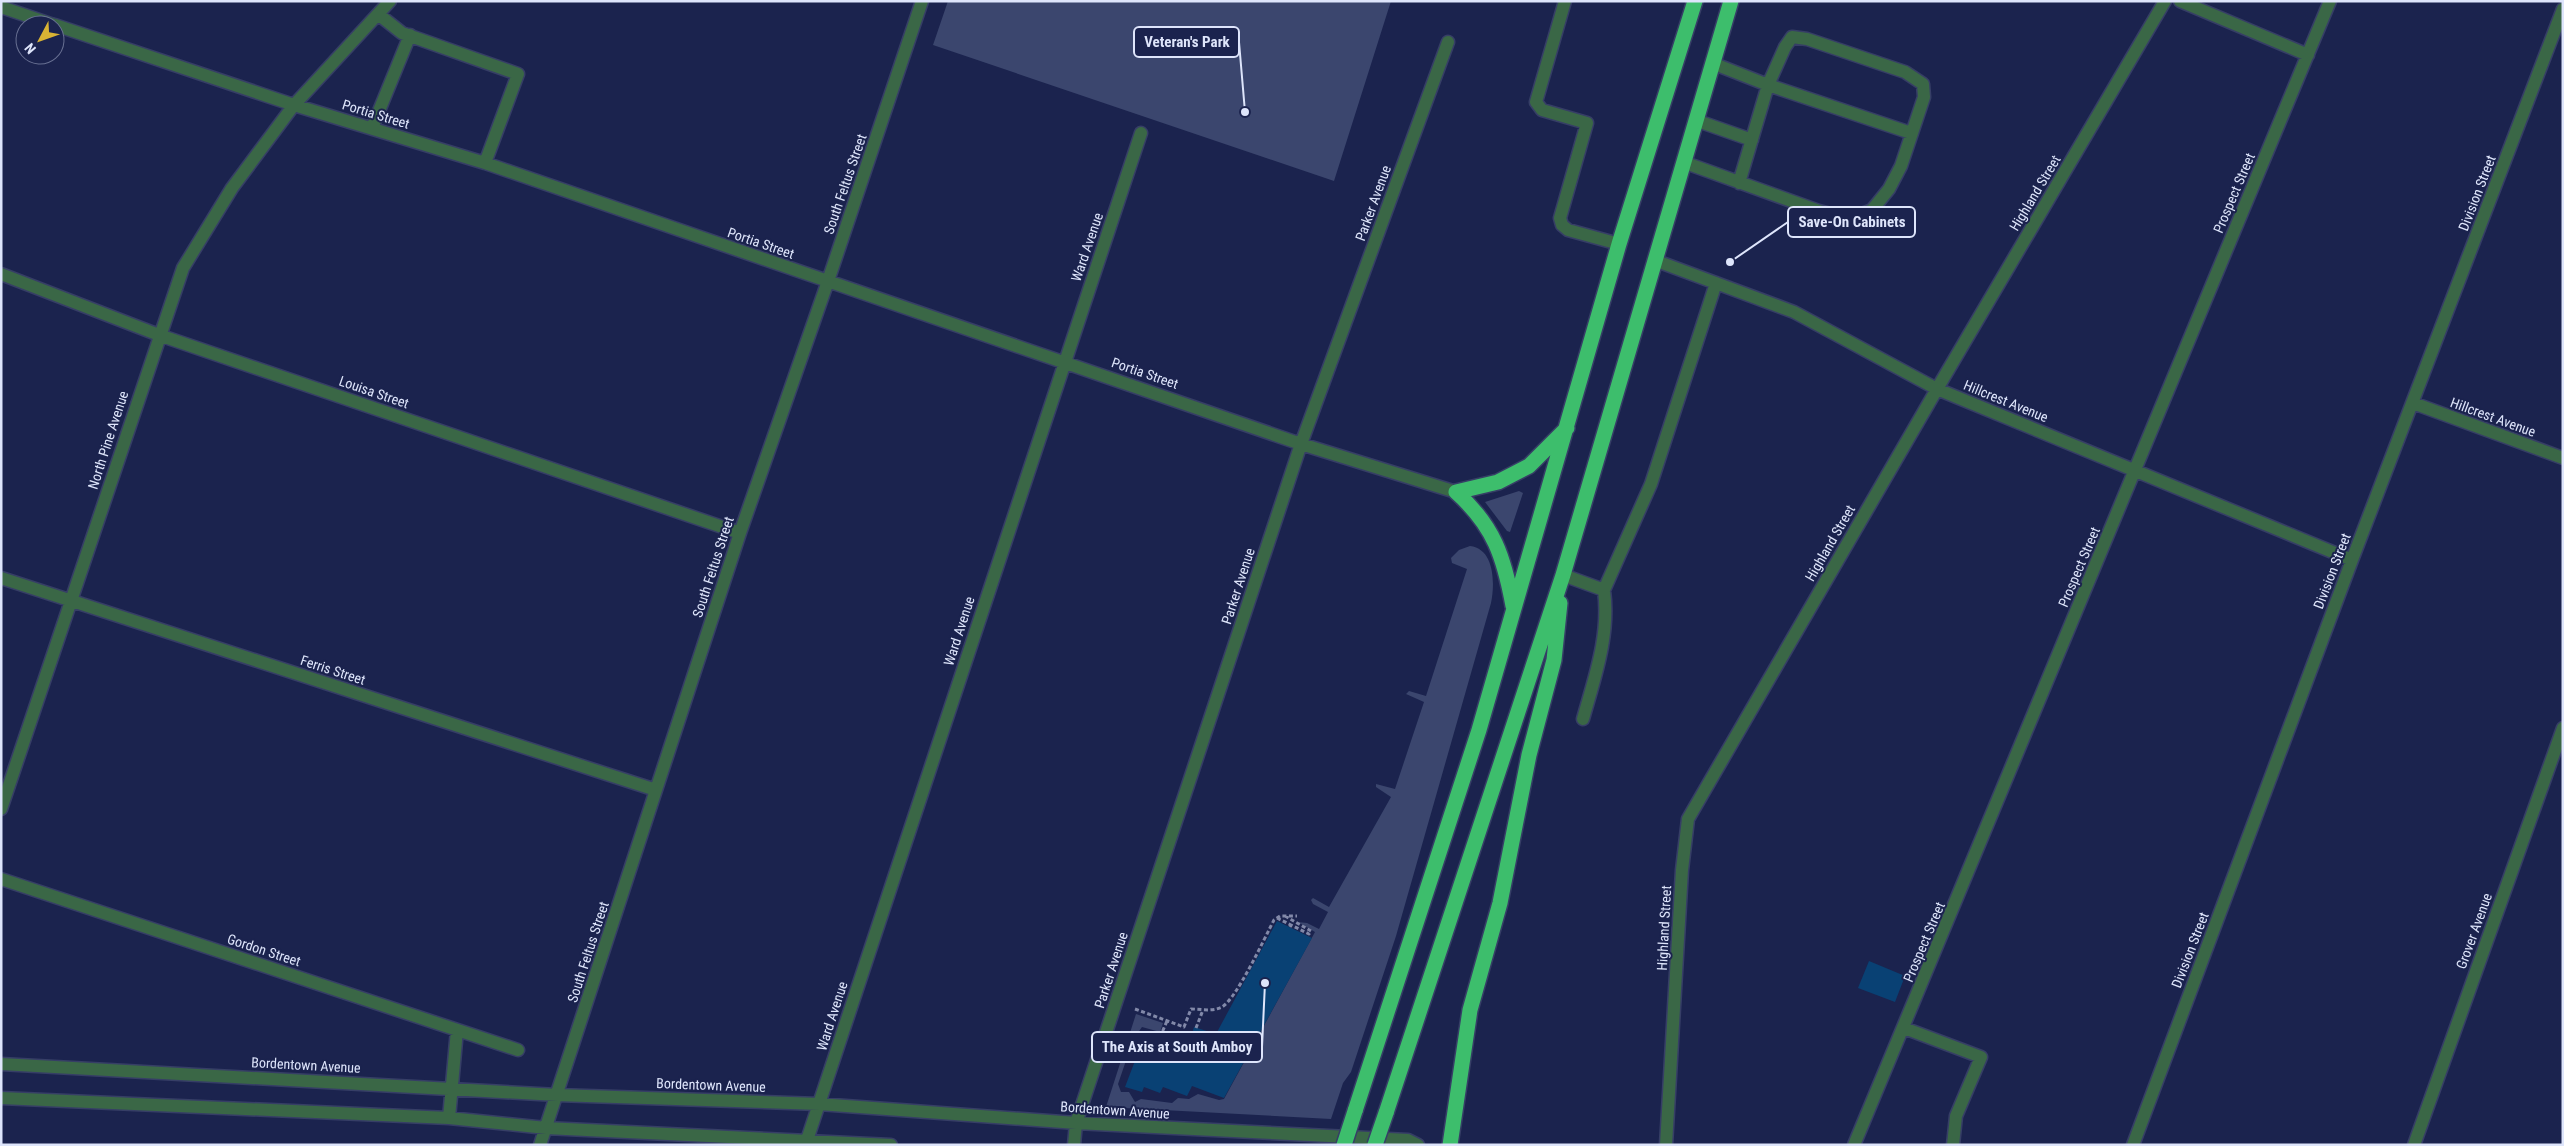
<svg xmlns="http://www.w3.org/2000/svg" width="2564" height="1146" font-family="'Roboto Condensed',sans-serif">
<rect width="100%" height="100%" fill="#1b234e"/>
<!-- green -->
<path fill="#3b466e" d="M 948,1 L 1391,1 L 1334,181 L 933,45 Z
M 1519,491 L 1523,493 L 1510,532 L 1507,531 L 1485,502 Z
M 1470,546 C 1495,549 1495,584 1491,603 L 1396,936 L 1351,1072 L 1343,1083 L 1331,1119 L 1106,1107 L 1126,1045 L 1131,1046 L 1118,1084 L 1121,1092 L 1129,1092 L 1135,1102 L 1141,1099 L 1172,1103 L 1178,1098 L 1189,1099 L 1198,1094 L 1219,1100 L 1224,1099 L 1315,932 L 1298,922 L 1307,923 L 1319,929 L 1328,912 L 1313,904 L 1311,900 L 1313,898 L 1329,907 L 1391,797 L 1376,787 L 1376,784 L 1395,789 L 1424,702 L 1406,694 L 1409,691 L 1426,696 L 1467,569 L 1452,563 L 1451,558 L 1459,550 Z
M 1136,1014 L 1163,1023 L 1160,1032 L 1142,1027 L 1132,1041 L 1128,1039 Z"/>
<!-- building -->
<path fill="#094174" d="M 1277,921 L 1312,938 L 1224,1098 L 1192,1086 L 1187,1096 L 1163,1087 L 1160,1093 L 1144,1087 L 1142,1092 L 1125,1087 L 1146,1032 L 1176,1042 L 1178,1039 L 1189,1043 L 1194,1027 L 1216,1034 Z
M 1869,961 L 1905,976 L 1895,1002 L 1858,988 Z"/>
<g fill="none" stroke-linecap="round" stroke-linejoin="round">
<!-- minor casing -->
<g stroke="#363e66" stroke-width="15">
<path id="minor" d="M 1565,1 L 1536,102 L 1542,110 L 1587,123 L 1560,218 L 1562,225 L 1568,230 L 1619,244
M 2180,1 L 2308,55
M 1,7 L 54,25
M 378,14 L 402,33 L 518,74 L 485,163
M 55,25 L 294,105 L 485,163 L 1301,444 L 1456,492
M 1695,120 L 1752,140
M 372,128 L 410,35
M 1683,162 L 1819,211 L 1846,218 L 1862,214 L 1872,210 L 1889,189 L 1901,166 L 1924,97 L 1923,84 L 1905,72 L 1807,39 L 1792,37 L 1785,47 L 1768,85 L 1712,63
M 1739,183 L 1768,85 L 1911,133
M 1654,260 L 1794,312 L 1937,389 L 2352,560
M 1,274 L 159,335 L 740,533
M 2413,403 L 2563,458
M 1563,575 L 1604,590 L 1651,484 L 1716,283
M 1,578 L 656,790
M 1583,719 C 1595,676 1610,635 1604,590
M 1,809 L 183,268 L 232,188 L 294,105 L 390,1
M 1,879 L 518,1050
M 1904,1028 L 1981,1057 L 1956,1116 L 1953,1145
M 1,1064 L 557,1095 L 819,1104 L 1076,1123 L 1408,1140 L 1418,1145
M 1,1098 L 449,1118 L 546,1128 L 891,1145
M 449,1118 L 457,1030
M 807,1140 L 1141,133
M 540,1145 L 740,533 L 828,281 L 922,1
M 1074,1145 L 1076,1123 L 1301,444 L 1448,42
M 1666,1145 L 1682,870 L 1688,819 L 1937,389 L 2165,1
M 1854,1145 L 2330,1
M 2133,1145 L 2352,560 L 2563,9
M 2414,1145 L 2563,728"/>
</g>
<!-- highway casing -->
<g stroke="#363e66" stroke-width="18">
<path id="highway" d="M 1456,492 C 1494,526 1504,557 1513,606
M 1456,492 L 1498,482 L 1529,466 L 1567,428
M 1355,1111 L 1479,730 L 1619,244 L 1695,1
M 1386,1113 L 1563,575 L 1731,1
M 1450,1145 L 1470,1010 L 1500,903 L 1529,755 L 1554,660 L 1560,603"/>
</g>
<!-- path -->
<path stroke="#8289a9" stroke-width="3" stroke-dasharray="4 2.5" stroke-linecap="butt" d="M 1285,916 L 1311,931 L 1309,934 L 1291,925 L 1290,927
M 1277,918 L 1291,925
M 1135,1009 L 1184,1027 L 1191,1009 C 1201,1009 1212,1012 1222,1007 C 1237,998 1264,939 1274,920 L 1280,916 L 1297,916
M 1196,1028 L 1203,1010
M 1160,1037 L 1167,1021
M 1124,1041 L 1140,1047"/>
<!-- minor -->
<use href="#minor" stroke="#3a6746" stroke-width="12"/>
<!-- highway -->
<use href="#highway" stroke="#3dbe6c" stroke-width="15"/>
<!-- highway-bridge casing -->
<g stroke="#363e66" stroke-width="18" stroke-linecap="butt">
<path id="highway-bridge" d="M 1344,1145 L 1355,1111
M 1375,1145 L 1386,1113"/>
</g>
<!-- highway-bridge -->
<use href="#highway-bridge" stroke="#3dbe6c" stroke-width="15"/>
</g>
<g text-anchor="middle" stroke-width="4" stroke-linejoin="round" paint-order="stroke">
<!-- street labels -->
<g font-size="14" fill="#dee5fb" stroke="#1b234e">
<text transform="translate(376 114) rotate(17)" y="5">Portia Street</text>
<text transform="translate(845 184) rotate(-71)" y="5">South Feltus Street</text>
<text transform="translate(2035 193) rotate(-59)" y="5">Highland Street</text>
<text transform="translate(2234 193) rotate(-67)" y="5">Prospect Street</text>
<text transform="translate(2477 193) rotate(-69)" y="5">Division Street</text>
<text transform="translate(1373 203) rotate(-70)" y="5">Parker Avenue</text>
<text transform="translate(761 243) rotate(19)" y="5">Portia Street</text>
<text transform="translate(1087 247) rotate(-71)" y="5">Ward Avenue</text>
<text transform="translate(1145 373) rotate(19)" y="5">Portia Street</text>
<text transform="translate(374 392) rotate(19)" y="5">Louisa Street</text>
<text transform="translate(2006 401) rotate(22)" y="5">Hillcrest Avenue</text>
<text transform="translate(2493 417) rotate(20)" y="5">Hillcrest Avenue</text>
<text transform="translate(108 440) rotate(-72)" y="5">North Pine Avenue</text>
<text transform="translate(1830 543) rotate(-60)" y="5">Highland Street</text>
<text transform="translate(713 567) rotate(-72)" y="5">South Feltus Street</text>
<text transform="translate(2079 567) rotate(-67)" y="5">Prospect Street</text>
<text transform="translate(2332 571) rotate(-69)" y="5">Division Street</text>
<text transform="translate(1238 586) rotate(-72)" y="5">Parker Avenue</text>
<text transform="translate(959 631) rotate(-72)" y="5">Ward Avenue</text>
<text transform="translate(333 670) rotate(18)" y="5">Ferris Street</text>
<text transform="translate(1664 928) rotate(-87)" y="5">Highland Street</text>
<text transform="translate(2474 931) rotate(-70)" y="5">Grover Avenue</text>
<text transform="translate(1924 942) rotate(-67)" y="5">Prospect Street</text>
<text transform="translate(264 950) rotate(18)" y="5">Gordon Street</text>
<text transform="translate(2190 950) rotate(-69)" y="5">Division Street</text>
<text transform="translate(588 952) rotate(-72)" y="5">South Feltus Street</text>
<text transform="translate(1111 970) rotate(-72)" y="5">Parker Avenue</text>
<text transform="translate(832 1016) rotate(-72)" y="5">Ward Avenue</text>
<text transform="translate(306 1065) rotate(3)" y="5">Bordentown Avenue</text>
<text transform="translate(711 1085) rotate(2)" y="5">Bordentown Avenue</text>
<text transform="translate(1115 1110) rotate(4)" y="5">Bordentown Avenue</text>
</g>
</g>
<!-- callouts -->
<path fill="none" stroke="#dee5fb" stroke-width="2" d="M1245 112L1239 42M1730 262L1788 222M1265 983L1262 1047"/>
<g fill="#dee5fb" stroke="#1b234e" stroke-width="2">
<circle cx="1245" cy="112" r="5"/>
<circle cx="1730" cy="262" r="5"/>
<circle cx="1265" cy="983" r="5"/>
</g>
<g fill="#1b234e" stroke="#dee5fb" stroke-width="2">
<rect x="1134" y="27" width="105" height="30" rx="5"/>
<rect x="1788" y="207" width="127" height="30" rx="5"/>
<rect x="1092" y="1032" width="170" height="30" rx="5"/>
</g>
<g font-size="15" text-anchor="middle" font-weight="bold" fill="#dee5fb">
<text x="1187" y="47">Veteran's Park</text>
<text x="1852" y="227">Save-On Cabinets</text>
<text x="1177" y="1052">The Axis at South Amboy</text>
</g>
<!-- border -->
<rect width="2564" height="1146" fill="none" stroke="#dee5fb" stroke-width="5"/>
<!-- north arrow -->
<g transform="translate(40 40) rotate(229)"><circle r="24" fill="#1b234e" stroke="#697193"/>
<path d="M0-4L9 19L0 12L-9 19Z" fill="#d9b334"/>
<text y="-8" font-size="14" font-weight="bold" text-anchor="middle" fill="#dee5fb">N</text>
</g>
</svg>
